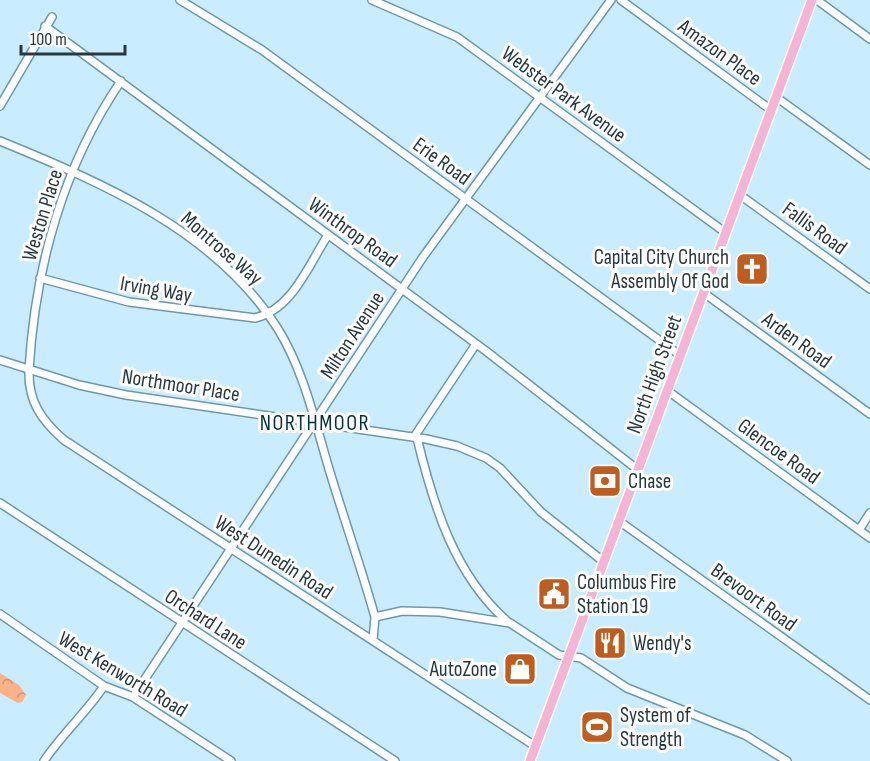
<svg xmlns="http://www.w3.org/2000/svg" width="870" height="761" font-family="'Sofia Sans Condensed',sans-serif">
<defs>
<pattern id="forest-crowns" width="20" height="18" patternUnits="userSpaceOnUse" patternTransform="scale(1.5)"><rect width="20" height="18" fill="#feb188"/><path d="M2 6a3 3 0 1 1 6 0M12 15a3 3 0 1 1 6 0" fill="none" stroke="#cd9171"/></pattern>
</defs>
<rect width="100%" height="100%" fill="#c9edfe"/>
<!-- forest -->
<path fill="url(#forest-crowns)" d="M 0,673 L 19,685 L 26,695 L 22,702 L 18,703 L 0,693 Z"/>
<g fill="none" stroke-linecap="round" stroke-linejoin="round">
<!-- minor casing -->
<g stroke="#6d98ac" stroke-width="10">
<path id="minor" d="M 180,0 L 262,50 L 681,356
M 372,0 L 457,37 L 726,233
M 621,0 L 771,110
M 817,0 L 870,39
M 45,26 L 486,351 L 638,470
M 121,81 C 63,166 35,268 29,370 C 28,401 41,420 64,440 L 535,746
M 776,97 L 870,165
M 0,106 L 52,17
M 0,141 C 103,183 216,231 278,329 C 304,371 315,422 329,469 C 344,519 361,567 375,617 L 373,640
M 740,195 L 870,289
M 40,278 L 129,302 L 255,318 C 292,310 309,264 328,235
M 704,293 L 870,414
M 0,360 L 79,385 L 126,395 L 426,439 L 457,446 L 486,458 L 500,468 L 541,512 L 604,562
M 668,391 L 870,538
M 414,437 L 476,344
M 417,438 C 433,504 454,575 508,622
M 0,503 L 395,761
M 619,521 L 870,700
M 859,530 L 870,513
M 0,614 L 104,686 L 133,697 L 231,761
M 375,617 L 402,611 L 440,612 L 510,623 L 559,655 L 581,658 L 627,688 L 745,735 L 787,761
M 133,697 L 423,257 L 611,0
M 44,761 C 62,734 86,713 104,686"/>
</g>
<!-- major casing -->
<g stroke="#fff" stroke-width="12">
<path id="major" d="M 530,761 L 812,0"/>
</g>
<!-- minor -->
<use href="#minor" stroke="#fff" stroke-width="7"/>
<!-- major -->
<use href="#major" stroke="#f5b4d6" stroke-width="9"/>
</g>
<!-- icons -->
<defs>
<g id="church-square" transform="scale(1.725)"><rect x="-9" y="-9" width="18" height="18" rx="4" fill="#be5d1e" stroke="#fff"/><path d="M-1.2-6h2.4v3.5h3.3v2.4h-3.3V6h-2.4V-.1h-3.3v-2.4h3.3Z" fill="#fff"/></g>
<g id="bank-square" transform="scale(1.725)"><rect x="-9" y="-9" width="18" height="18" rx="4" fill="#be5d1e" stroke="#fff"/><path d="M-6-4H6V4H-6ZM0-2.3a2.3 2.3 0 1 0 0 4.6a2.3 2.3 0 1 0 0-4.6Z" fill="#fff"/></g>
<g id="civic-square" transform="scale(1.725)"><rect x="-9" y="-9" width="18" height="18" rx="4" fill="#be5d1e" stroke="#fff"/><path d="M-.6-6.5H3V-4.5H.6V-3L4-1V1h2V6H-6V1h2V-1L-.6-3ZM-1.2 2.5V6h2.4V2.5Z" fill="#fff"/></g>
<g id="restaurant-square" transform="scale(1.725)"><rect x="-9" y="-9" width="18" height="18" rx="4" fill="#be5d1e" stroke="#fff"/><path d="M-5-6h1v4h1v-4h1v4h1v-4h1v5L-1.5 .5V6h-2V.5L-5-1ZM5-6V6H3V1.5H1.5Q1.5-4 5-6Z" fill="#fff"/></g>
<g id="shop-square" transform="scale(1.725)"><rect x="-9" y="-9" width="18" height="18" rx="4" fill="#be5d1e" stroke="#fff"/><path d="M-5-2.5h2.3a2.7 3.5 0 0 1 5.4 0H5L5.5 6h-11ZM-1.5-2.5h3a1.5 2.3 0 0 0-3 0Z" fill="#fff"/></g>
<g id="stadium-square" transform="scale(1.725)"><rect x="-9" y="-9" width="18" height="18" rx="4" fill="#be5d1e" stroke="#fff"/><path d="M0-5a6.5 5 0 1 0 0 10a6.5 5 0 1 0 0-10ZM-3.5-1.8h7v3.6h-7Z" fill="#fff"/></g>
</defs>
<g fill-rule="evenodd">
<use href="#church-square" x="752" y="269"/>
<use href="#bank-square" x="605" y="481"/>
<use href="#civic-square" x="554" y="594"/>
<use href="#restaurant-square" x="610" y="643"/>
<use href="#shop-square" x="520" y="669"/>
<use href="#stadium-square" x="597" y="727"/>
</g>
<g text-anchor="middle" stroke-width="6" stroke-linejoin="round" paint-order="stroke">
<!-- street labels -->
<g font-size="21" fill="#263840" stroke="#fff">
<text transform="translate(720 52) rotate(36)" y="7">Amazon Place</text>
<text transform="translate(564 94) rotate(36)" y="7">Webster Park Avenue</text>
<text transform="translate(442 161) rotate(36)" y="7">Erie Road</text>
<text transform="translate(42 215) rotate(-73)" y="7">Weston Place</text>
<text transform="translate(815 228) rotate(36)" y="7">Fallis Road</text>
<text transform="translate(353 232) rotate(36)" y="7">Winthrop Road</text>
<text transform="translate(222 248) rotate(41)" y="7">Montrose Way</text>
<text transform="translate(156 289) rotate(10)" y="7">Irving Way</text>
<text transform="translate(352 335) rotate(-57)" y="7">Milton Avenue</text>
<text transform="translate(797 340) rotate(36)" y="7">Arden Road</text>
<text transform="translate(654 374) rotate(-70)" y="7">North High Street</text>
<text transform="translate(181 385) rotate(9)" y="7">Northmoor Place</text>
<text transform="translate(779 451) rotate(36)" y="7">Glencoe Road</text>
<text transform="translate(274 557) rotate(33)" y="7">West Dunedin Road</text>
<text transform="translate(754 597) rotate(36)" y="7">Brevoort Road</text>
<text transform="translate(206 619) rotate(33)" y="7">Orchard Lane</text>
<text transform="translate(123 674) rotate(31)" y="7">West Kenworth Road</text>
</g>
<!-- poi labels -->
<g font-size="21" fill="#263840" stroke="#fff" text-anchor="start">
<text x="729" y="264" text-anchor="end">Capital City Church<tspan x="729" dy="24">Assembly Of God</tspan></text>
<text x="628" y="488">Chase</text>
<text x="577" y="589">Columbus Fire<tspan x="577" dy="24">Station 19</tspan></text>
<text x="633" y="650">Wendy's</text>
<text x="497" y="676" text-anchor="end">AutoZone</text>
<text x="620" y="722">System of<tspan x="620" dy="24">Strength</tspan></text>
</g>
<!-- neighbourhood labels -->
<g font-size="22" letter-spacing="1.5" fill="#023041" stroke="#fff">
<text x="315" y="430">NORTHMOOR</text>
</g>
</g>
<!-- scale -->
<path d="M21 45v9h104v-9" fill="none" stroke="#263840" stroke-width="3"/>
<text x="30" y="45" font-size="18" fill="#263840" stroke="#ffffff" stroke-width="4.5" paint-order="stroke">100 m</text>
</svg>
